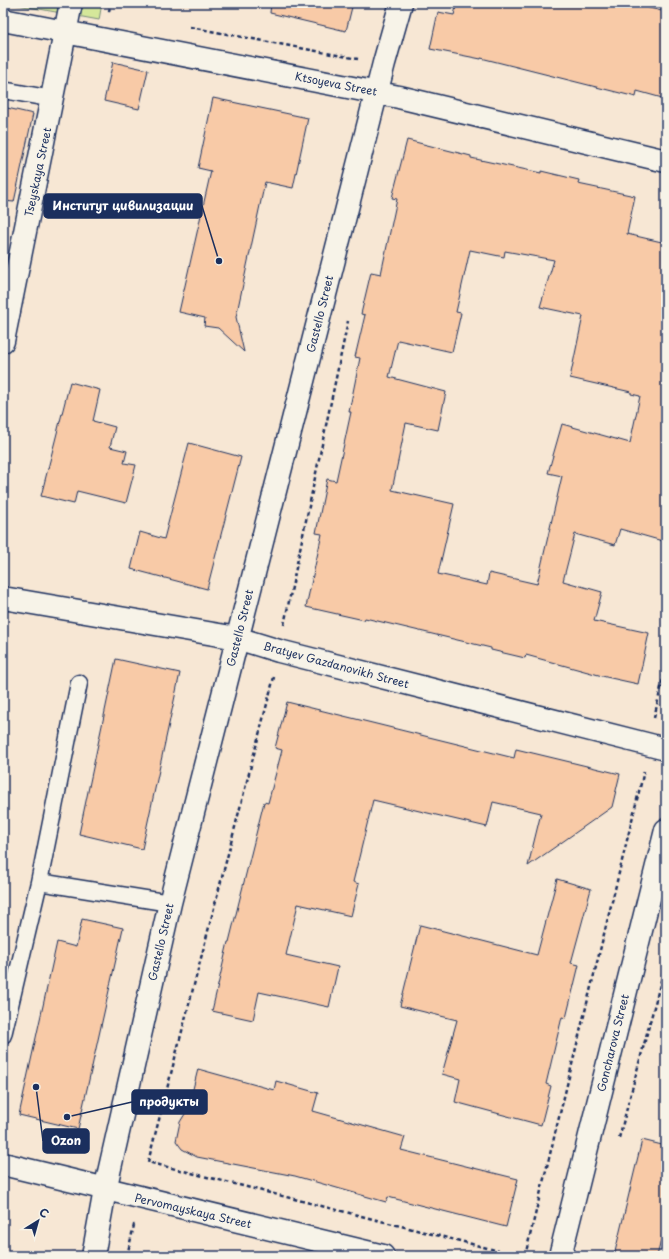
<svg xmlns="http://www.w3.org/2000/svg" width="669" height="1259" font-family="'Playpen Sans',sans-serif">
<rect width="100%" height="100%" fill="#f7e7d4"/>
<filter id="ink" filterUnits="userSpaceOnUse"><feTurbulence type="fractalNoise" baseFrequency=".025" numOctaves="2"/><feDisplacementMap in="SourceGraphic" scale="8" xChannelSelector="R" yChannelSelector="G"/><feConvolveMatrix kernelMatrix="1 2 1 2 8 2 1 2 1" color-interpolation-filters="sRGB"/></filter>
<g filter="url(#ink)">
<!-- green -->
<path fill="#d5e79a" stroke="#788b7c" d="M 7,3 L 102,3 L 99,20 Z"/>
<!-- building -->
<path fill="#f8caa7" stroke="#1b2f5e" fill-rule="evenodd" d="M 271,3 L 353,3 L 346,31 L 270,13 Z
M 457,3 L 629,3 L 666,12 L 666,99 L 637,91 L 636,97 L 481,58 L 481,59 L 430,49 L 438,12 L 454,15 Z
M 113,62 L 148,70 L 139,109 L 104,101 Z
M 213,98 L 308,118 L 293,188 L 265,182 L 236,317 L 244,352 L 218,328 L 204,326 L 205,318 L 179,312 L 211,171 L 198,168 Z
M 3,107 L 33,114 L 14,202 L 3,201 Z
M 407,140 L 471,156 L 471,158 L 541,173 L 541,171 L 579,180 L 578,184 L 635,196 L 627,234 L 666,243 L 666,542 L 620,529 L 615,545 L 575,534 L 563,581 L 602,592 L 594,621 L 649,633 L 638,684 L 606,677 L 526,655 L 525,658 L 491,650 L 491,648 L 365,618 L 364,620 L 306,607 L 322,534 L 316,533 L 327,479 L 336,481 L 351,412 L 349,412 L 360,358 L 355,357 L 365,315 L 361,314 L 371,272 L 381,274 L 397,199 L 392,198 ZM 470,250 L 504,257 L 505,251 L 554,260 L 540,307 L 583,316 L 570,378 L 631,392 L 631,394 L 640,396 L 630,443 L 562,424 L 548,473 L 562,476 L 537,584 L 489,573 L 487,585 L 438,574 L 454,504 L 392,490 L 406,423 L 438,430 L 446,392 L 389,377 L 398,340 L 452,352 L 461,313 L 456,312 Z
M 70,382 L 100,390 L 93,421 L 115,427 L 110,447 L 127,451 L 124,463 L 136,465 L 126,503 L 77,491 L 74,504 L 41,496 Z
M 189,443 L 241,457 L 207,589 L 131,569 L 140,532 L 164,539 Z
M 116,659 L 180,673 L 142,849 L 79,834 Z
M 287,702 L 514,758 L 516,749 L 620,774 L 612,807 L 528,866 L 541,813 L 493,802 L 487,827 L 373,800 L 353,882 L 359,884 L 351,916 L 298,904 L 286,955 L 338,967 L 329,1007 L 259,992 L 253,1020 L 212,1011 L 228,942 L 229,942 L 264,802 L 268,803 L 282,750 L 275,748 Z
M 557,879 L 591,889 L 571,963 L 579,965 L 566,1018 L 562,1017 L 546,1084 L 551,1086 L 541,1125 L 455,1102 L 460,1079 L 442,1074 L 457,1020 L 400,1006 L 420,925 L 537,955 Z
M 82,919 L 123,928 L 78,1129 L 19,1115 L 57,942 L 76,947 Z
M 198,1069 L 274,1090 L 276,1081 L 318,1093 L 313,1111 L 405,1137 L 401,1150 L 518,1179 L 506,1227 L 388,1197 L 386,1202 L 295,1176 L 197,1157 L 182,1149 L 176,1141 L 180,1122 L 188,1109 Z
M 642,1140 L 666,1146 L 666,1221 L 657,1256 L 614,1256 Z"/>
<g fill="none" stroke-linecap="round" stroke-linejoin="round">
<!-- lane casing -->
<g stroke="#1b2f5e" stroke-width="19">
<path id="lane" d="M 3,90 L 53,99
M 39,882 L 79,683
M 3,1035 L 39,882 L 170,903"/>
</g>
<!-- street casing -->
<g stroke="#1b2f5e" stroke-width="25">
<path id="street" d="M 3,20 L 399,97 L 666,161
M 3,341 L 71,3
M 3,598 L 237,638 L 279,651 L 666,749
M 93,1256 L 105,1190 L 170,903 L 384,63 L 401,3"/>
</g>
<!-- secondary casing -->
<g stroke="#1b2f5e" stroke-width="25">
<path id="secondary" d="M 3,1164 L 383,1256
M 560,1256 L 666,830"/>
</g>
<!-- path -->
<path stroke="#1b2f5e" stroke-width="2.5" stroke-dasharray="4 3" stroke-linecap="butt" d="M 110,11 L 109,11 L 111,3
M 190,27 L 358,59
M 284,625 L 348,321
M 274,677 L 148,1162 L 519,1256
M 654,718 L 666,666
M 619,1138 L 666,962
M 127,1256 L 134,1225 L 136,1226
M 525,1256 L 644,771"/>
<!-- lane -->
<use href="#lane" stroke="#f7f3e8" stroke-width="16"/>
<!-- street -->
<use href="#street" stroke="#f7f3e8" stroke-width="22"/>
<!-- secondary -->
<use href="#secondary" stroke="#f7f3e8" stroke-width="22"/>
</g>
</g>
<g text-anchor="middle" stroke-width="3" stroke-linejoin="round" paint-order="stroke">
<!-- street labels -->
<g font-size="11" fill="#1b2f5e" stroke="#f7f3e8">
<text transform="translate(336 84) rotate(11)" y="4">Ktsoyeva Street</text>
<text transform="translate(38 172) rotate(-78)" y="4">Tseyskaya Street</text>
<text transform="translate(320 314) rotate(-76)" y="4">Gastello Street</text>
<text transform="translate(240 628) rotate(-76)" y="4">Gastello Street</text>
<text transform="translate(336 665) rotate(15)" y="4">Bratyev Gazdanovikh Street</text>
<text transform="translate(161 942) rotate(-77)" y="4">Gastello Street</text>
<text transform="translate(613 1043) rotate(-76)" y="4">Goncharova Street</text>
<text transform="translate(193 1211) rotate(13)" y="4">Pervomayskaya Street</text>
</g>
</g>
<!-- callouts -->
<path fill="none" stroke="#1b2f5e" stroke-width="1.5" d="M219 261L202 206M67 1117L132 1102M36 1087L43 1141"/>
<g fill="#1b2f5e" stroke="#f7f3e8" stroke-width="1.5">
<circle cx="219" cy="261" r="4"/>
<circle cx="67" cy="1117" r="4"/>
<circle cx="36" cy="1087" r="4"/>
</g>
<g fill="#1b2f5e" stroke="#1b2f5e" stroke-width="1.5">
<rect x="44" y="194" width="158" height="24" rx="4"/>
<rect x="132" y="1090" width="75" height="24" rx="4"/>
<rect x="43" y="1129" width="46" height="24" rx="4"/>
</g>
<g font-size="12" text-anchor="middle" font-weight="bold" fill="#fff">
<text x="123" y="210">Институт цивилизации</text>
<text x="169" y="1106">продукты</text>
<text x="66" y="1145">Ozon</text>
</g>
<!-- margin -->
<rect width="669" height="1259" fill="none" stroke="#f7f3e8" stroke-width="16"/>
<rect x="8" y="8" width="653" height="1243" fill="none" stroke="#1b2f5e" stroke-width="1.5" filter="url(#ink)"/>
<!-- north arrow -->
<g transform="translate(38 1221) rotate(37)" stroke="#f7f3e8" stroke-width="3" paint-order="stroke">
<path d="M0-3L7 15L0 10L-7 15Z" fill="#1b2f5e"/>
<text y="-6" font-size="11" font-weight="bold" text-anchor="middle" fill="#1b2f5e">С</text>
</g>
</svg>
